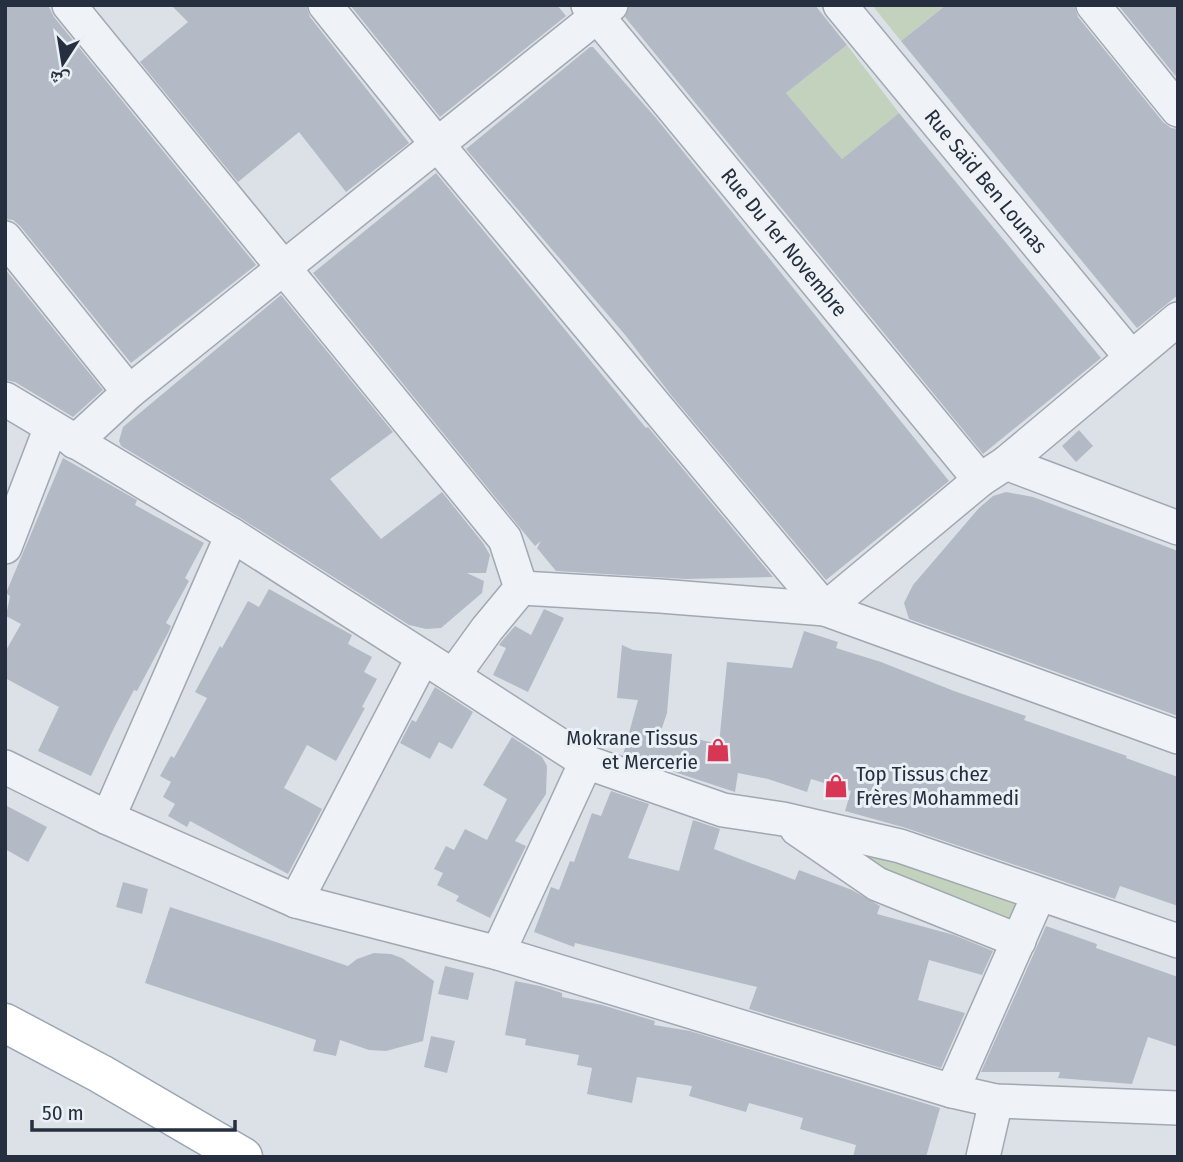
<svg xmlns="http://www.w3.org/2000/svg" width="1183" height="1162" font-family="'Fira Sans Condensed','Noto Naskh Arabic',sans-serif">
<rect width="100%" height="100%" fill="#dce1e7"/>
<!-- green -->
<path fill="#c3d2bd" d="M 872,5 L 946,5 L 901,41 Z
M 847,45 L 899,113 L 842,159 L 786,93 Z
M 846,848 L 888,854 L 1022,906 L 1014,925 L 889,879 Z"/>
<!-- building -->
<path fill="#b3bac5" d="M 5,5 L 48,5 L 54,17 L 256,265 L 131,363 L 20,226 L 13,220 L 5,219 Z
M 171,5 L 306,5 L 310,17 L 409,143 L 346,192 L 299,132 L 238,182 L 140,62 L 188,22 Z
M 350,5 L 557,5 L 566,16 L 440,117 Z
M 630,5 L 815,5 L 847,45 L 786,93 L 842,159 L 899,113 L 1101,358 L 983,454 L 625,17 Z
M 946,5 L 1074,5 L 1078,17 L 1163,122 L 1171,128 L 1178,129 L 1178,295 L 1137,328 L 901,41 Z
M 1118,5 L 1178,5 L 1178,79 Z
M 590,47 L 593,47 L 656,118 L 949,481 L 826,580 L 671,395 L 626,336 L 466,149 Z
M 436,173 L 646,428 L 648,427 L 773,577 L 686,579 L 556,571 L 537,548 L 541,541 L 535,546 L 521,529 L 313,273 Z
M 5,269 L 103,390 L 73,417 L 15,382 L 5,380 Z
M 281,295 L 393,432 L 330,479 L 381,539 L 442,492 L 483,543 L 490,555 L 486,573 L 467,573 L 484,581 L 482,593 L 441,628 L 426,629 L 409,625 L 242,519 L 121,446 L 119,441 L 123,427 Z
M 1079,430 L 1093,446 L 1076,462 L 1062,446 Z
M 63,458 L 137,500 L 135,505 L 204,543 L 185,578 L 189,581 L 166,623 L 171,626 L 169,631 L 137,691 L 134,690 L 114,728 L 91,776 L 38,751 L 59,707 L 5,678 L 5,652 L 21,624 L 6,616 L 10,596 L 6,593 Z
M 1006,492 L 1033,497 L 1178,551 L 1178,716 L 909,619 L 904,603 L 913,585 L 979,508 L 993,496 Z
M 269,589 L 352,635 L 348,644 L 372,657 L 364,672 L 377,679 L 362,707 L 365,708 L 336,761 L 307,745 L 284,788 L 322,809 L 288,874 L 190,821 L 187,827 L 168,816 L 175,804 L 163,797 L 171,782 L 160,776 L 171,756 L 174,758 L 207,698 L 195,692 L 220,646 L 222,648 L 248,601 L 259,607 Z
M 544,609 L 564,618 L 528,692 L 493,675 L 506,648 L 499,645 L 502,641 L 515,626 L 531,635 Z
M 804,631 L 838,642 L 836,648 L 881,662 L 954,691 L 1026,716 L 1024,720 L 1127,756 L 1126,758 L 1178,777 L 1178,906 L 1120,886 L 1115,899 L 906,828 L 845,811 L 851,791 L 811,779 L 807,792 L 768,779 L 738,773 L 735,792 L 623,755 L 638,700 L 617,698 L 622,645 L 633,650 L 672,654 L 667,713 L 661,731 L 719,744 L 727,662 L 792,668 Z
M 435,687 L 473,712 L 452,749 L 439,742 L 430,759 L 400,743 L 412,720 L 416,722 Z
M 512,737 L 542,757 L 547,766 L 546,794 L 515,841 L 526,846 L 490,918 L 456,901 L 459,896 L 437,885 L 443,873 L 434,869 L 446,846 L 454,850 L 465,829 L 487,840 L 507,799 L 483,785 Z
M 611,791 L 649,804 L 628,858 L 679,871 L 693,820 L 720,829 L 714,849 L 795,880 L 799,870 L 852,890 L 880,906 L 877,914 L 954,935 L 993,951 L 982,975 L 929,960 L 918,1000 L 965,1013 L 941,1068 L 749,1009 L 757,987 L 575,943 L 574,947 L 534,932 L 551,887 L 559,890 L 570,861 L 574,862 L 592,813 L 601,816 Z
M 5,805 L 47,827 L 28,862 L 5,849 Z
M 123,882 L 148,889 L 142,914 L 116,907 Z
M 170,907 L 348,966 L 357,959 L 374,953 L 391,954 L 402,958 L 434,981 L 423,1041 L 386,1051 L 369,1050 L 340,1040 L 336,1056 L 313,1051 L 316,1040 L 145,983 Z
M 1046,926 L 1097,944 L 1096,948 L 1178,977 L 1178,1047 L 1148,1037 L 1132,1084 L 1058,1078 L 1060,1072 L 981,1072 Z
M 445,966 L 474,973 L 468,1000 L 438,994 Z
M 515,981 L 540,986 L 562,993 L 562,997 L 602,1005 L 655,1021 L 654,1025 L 690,1031 L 940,1108 L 926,1157 L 853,1157 L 856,1145 L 800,1129 L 803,1118 L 749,1103 L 746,1112 L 689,1096 L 692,1086 L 637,1077 L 632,1103 L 587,1094 L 592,1068 L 577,1065 L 579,1055 L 525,1045 L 526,1039 L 505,1035 Z
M 431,1036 L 455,1041 L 447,1073 L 424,1067 Z"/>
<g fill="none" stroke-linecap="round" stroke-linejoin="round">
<!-- minor casing -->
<g stroke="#a1a8b1" stroke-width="36">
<g id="minor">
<path d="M 325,5 L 437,144 L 825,609 L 1178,737"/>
<path id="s1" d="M 588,5 L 980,480"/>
<path id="s2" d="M 840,5 L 1131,357"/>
<path d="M 1093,5 L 1178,110"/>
<path d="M 5,238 L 129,392"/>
<path d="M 5,399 L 232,535 L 453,676 L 487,629 L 521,588 L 505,539 L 69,5"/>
<path d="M 75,442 L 129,392 L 611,5"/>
<path d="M 1006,463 L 1178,528"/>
<path d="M 5,547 L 51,427"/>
<path d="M 521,588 L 660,596 L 825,609 L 980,480 L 1006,463 L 1178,319"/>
<path d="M 453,676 L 586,762 L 723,810 L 783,819 L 900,846 L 1178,941"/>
<path d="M 5,767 L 108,818 L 296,901 L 498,953 L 952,1091 L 996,1101 L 1178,1108"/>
<path d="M 108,818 L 232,535"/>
<path d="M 797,829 L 877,884 L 1019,941"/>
<path d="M 296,901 L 423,657"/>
<path d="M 498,953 L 586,762"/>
<path d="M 952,1091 L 1039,894"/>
<path d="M 983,1157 L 996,1101"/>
</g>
</g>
<!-- major casing -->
<g stroke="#9ba6b4" stroke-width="41">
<path id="major" d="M 5,1023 L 101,1074 L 243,1157"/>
</g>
<!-- minor -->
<use href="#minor" stroke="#eff2f6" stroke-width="33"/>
<!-- major -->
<use href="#major" stroke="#fff" stroke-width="38"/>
</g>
<!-- icons -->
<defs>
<g id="shop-bare" transform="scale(1.89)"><path d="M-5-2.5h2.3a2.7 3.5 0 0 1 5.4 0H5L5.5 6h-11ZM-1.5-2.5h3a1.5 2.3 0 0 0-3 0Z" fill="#d73655" stroke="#ebf0f5" stroke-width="2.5" paint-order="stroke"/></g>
</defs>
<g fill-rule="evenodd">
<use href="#shop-bare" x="718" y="750"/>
<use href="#shop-bare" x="836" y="786"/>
</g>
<g text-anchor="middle" stroke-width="6" stroke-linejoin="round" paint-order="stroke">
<!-- street labels -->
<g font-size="21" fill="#252f3f" stroke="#ebf0f5">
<text dy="7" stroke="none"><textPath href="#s2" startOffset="229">Rue Saïd Ben Lounas</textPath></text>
<text dy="7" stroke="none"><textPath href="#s1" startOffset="308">Rue Du 1er Novembre</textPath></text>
</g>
<!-- poi labels -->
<g font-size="21" fill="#252f3f" stroke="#ebf0f5" text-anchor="end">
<text x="698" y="745">Mokrane Tissus<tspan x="698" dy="24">et Mercerie</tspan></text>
<text x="856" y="781" text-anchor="start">Top Tissus chez<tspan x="856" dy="24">Frères Mohammedi</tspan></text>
</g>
</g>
<!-- border -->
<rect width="1183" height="1162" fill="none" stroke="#252f3f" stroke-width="14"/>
<!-- north arrow -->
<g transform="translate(63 63) rotate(192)" stroke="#ebf0f5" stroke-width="5" paint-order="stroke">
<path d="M0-5L12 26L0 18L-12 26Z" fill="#252f3f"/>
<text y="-10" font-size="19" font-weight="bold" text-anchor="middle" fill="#252f3f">ش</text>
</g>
<!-- scale -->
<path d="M32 1120v10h203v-10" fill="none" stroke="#252f3f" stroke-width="3.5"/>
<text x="42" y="1120" font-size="21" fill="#252f3f" stroke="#ebf0f5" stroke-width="5" paint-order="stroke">50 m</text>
</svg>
